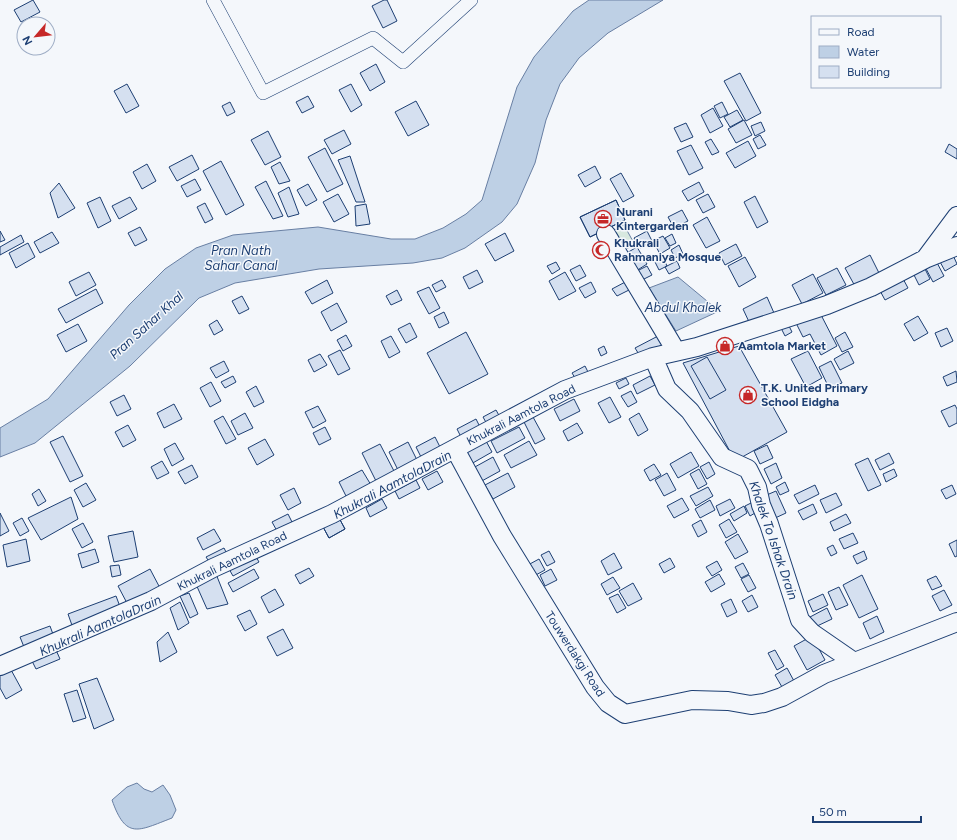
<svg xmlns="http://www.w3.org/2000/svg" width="957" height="840" font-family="Figtree,sans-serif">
<rect width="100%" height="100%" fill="#f4f7fb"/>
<!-- green -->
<path fill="#d7e8df" stroke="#687fa3" d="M 624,225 L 635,245 L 621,251 L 611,232 Z"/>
<!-- water -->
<path fill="#bed0e5" stroke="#687fa3" d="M 589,0 L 663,0 L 608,33 L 579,58 L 560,84 L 546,120 L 535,163 L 517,204 L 502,222 L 465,248 L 442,258 L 413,263 L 319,269 L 235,283 L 199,298 L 130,366 L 35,443 L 0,457 L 0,428 L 48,399 L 129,305 L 165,269 L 196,248 L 233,235 L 318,227 L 391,239 L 415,239 L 443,228 L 466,214 L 482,200 L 517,87 L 534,57 L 573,11 Z
M 678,277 L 719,311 L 676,331 L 649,288 Z
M 137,783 L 144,789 L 152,792 L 163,785 L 170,795 L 176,810 L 172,818 C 138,831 126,840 112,800 L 127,787 Z"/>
<!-- building -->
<path fill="#d5e0f0" stroke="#1d3f73" d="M 33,0 L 40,12 L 21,22 L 14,10 Z
M 384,0 L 387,0 L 397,21 L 383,28 L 372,6 Z
M 376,64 L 385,82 L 370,91 L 360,73 Z
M 740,73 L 761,113 L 746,121 L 724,81 Z
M 127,84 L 139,106 L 126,113 L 114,91 Z
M 351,84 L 362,105 L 351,112 L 339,90 Z
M 308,96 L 314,107 L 302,113 L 296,102 Z
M 416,101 L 429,125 L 408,136 L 395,112 Z
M 230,102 L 235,112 L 227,116 L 222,106 Z
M 722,102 L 728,114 L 720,118 L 714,106 Z
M 713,108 L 723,126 L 710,133 L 701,115 Z
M 737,110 L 743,120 L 730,127 L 724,117 Z
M 744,120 L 752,135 L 736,143 L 728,129 Z
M 761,122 L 765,131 L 755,136 L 751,126 Z
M 686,123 L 693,137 L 681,142 L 674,128 Z
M 344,130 L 351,144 L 332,154 L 324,140 Z
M 268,131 L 281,157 L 265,165 L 251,140 Z
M 760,135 L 766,145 L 758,149 L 753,139 Z
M 711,139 L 719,152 L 712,155 L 705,142 Z
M 748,141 L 756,156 L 735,168 L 726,153 Z
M 949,144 L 957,149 L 957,159 L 945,152 Z
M 691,145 L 703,168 L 689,175 L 677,151 Z
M 325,148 L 343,184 L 327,192 L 308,157 Z
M 192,155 L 199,169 L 177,181 L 169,167 Z
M 350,156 L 365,202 L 356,202 L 338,160 Z
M 221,161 L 244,205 L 226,215 L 203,171 Z
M 280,162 L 290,181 L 279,184 L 271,167 Z
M 147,164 L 156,181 L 142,189 L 133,172 Z
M 595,166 L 601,178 L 585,187 L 578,175 Z
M 621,173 L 634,196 L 623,202 L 610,179 Z
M 195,179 L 201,190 L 187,197 L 181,186 Z
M 266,181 L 283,216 L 273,219 L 255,187 Z
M 699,182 L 704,192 L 688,201 L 682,191 Z
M 59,183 L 75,208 L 58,218 L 50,193 Z
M 308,184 L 317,200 L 306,206 L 297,190 Z
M 289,187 L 299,214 L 288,217 L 278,193 Z
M 338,194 L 349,214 L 334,222 L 323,202 Z
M 708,194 L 715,207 L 703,213 L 696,200 Z
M 755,196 L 768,222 L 757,228 L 744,202 Z
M 100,197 L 111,221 L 98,228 L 87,203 Z
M 130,197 L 137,209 L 119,219 L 112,206 Z
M 616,200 L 625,220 L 590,237 L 580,217 Z
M 616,200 L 625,220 L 590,237 L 580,217 Z
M 205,203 L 213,219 L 205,223 L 197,207 Z
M 366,204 L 370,224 L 356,226 L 355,206 Z
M 682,210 L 688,221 L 674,228 L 668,217 Z
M 707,217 L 720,241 L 706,248 L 693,225 Z
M 140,227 L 147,240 L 135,246 L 128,233 Z
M 0,231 L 5,240 L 0,242 Z
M 647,231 L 652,241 L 640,248 L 634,238 Z
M 52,232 L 59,243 L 40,253 L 34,242 Z
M 505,233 L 514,251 L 495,261 L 485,244 Z
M 672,234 L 676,243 L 670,246 L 665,238 Z
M 21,235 L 24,242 L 0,255 L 0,247 Z
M 663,236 L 670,248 L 660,254 L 653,241 Z
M 28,243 L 35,257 L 16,268 L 9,253 Z
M 736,244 L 742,256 L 725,265 L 719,253 Z
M 679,245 L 683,254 L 675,258 L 671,250 Z
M 637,247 L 647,264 L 636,271 L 625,254 Z
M 661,253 L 667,266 L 659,270 L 653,258 Z
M 952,253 L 957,264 L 945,271 L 939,260 Z
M 870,255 L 880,275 L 856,288 L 845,268 Z
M 745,257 L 756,277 L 739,287 L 728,266 Z
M 935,259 L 944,276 L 933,282 L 924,265 Z
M 677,261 L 680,268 L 669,274 L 665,267 Z
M 556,262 L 560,269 L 552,274 L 547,266 Z
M 580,265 L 586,276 L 576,281 L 570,270 Z
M 647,266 L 652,275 L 640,281 L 635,272 Z
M 837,268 L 846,285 L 826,295 L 817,278 Z
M 925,269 L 930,279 L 919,285 L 914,275 Z
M 477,270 L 483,282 L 469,289 L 463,277 Z
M 89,272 L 96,285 L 76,296 L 69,282 Z
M 565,272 L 576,291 L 559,300 L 549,281 Z
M 813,274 L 823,293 L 802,304 L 792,285 Z
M 901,275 L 908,288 L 885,300 L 878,287 Z
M 327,280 L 333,293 L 312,304 L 305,292 Z
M 442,280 L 446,287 L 436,292 L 432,285 Z
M 629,280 L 633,288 L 617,296 L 612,289 Z
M 591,282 L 596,292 L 585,298 L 579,288 Z
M 429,287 L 440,308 L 429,314 L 417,292 Z
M 96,289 L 103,303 L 66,323 L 58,309 Z
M 397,290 L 402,300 L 391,305 L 386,296 Z
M 242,296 L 249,309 L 239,314 L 232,301 Z
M 767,297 L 774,313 L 750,324 L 743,309 Z
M 337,303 L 347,322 L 331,331 L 321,312 Z
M 819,311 L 837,346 L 821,355 L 810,334 L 803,337 L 796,323 Z
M 444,312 L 449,323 L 439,328 L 434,317 Z
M 918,316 L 928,333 L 914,341 L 904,324 Z
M 217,320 L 223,330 L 214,335 L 209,325 Z
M 787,322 L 792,332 L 785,336 L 780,326 Z
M 410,323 L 417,337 L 406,343 L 398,329 Z
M 78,324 L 87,341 L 66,352 L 57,335 Z
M 947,328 L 953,341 L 941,347 L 935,333 Z
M 466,332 L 488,374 L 449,394 L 427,353 Z
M 845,332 L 853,347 L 842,352 L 835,338 Z
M 346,335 L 352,346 L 343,351 L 337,340 Z
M 391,336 L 400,352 L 389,358 L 381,341 Z
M 658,336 L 662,345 L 640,356 L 635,348 Z
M 604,346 L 607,353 L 601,356 L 598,349 Z
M 739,346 L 787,432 L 735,461 L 683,363 Z
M 340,350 L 350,369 L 338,375 L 328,356 Z
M 808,351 L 822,378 L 806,387 L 791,359 Z
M 848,351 L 854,363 L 840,370 L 834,359 Z
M 320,354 L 327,365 L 314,372 L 308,360 Z
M 707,357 L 726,390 L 710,399 L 691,366 Z
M 224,361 L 229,371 L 216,378 L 210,368 Z
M 831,361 L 842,383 L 829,388 L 819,367 Z
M 585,366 L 589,374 L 577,381 L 572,373 Z
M 956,371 L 957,382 L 947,386 L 943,377 Z
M 233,376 L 236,382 L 225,388 L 221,382 Z
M 650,376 L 655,385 L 637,394 L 633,385 Z
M 626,378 L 629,384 L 619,389 L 616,383 Z
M 211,382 L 221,401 L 210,407 L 200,388 Z
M 256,386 L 264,402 L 254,407 L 246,392 Z
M 631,391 L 637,402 L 628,407 L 621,396 Z
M 124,395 L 131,409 L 117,416 L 110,402 Z
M 610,397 L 621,417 L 609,423 L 598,403 Z
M 574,399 L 580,411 L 560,421 L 554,409 Z
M 174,404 L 182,419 L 164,428 L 157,413 Z
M 955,405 L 957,409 L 957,423 L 949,427 L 941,411 Z
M 318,406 L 326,421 L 313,428 L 305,412 Z
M 496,410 L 501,419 L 488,426 L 483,417 Z
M 245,413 L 253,428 L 238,435 L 231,421 Z
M 639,413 L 648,430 L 638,436 L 629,419 Z
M 223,416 L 236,439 L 226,444 L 214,421 Z
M 533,417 L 545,439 L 535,444 L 524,422 Z
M 476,419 L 481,429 L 462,439 L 457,429 Z
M 577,423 L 583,433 L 568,441 L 563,431 Z
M 128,425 L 136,440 L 123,447 L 115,432 Z
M 325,427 L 331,439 L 319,445 L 313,433 Z
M 519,427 L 525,438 L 497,453 L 491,441 Z
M 63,436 L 83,476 L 70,482 L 50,442 Z
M 435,437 L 442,451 L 423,461 L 416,447 Z
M 265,439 L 274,455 L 257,465 L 248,448 Z
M 486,441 L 492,452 L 471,464 L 465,452 Z
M 529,441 L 537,455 L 511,468 L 504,455 Z
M 408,442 L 417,460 L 398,470 L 389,452 Z
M 175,443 L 184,459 L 172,466 L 164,449 Z
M 380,444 L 394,471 L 376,481 L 362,453 Z
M 767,445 L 773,458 L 760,464 L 754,451 Z
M 691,452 L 699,466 L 678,478 L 670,464 Z
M 889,453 L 894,463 L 880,470 L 875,460 Z
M 493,457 L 500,471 L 480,482 L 473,468 Z
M 868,458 L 881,485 L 868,491 L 855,464 Z
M 162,461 L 169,473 L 157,479 L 151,467 Z
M 709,462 L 715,474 L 707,479 L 700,467 Z
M 776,463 L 782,478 L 771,484 L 764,469 Z
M 654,464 L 661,475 L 650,481 L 644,470 Z
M 192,465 L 198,477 L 185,484 L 178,472 Z
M 699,469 L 707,484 L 698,489 L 690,474 Z
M 894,469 L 897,476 L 886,482 L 883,474 Z
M 362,470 L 371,485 L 347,498 L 339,482 Z
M 437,471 L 443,482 L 428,490 L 422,479 Z
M 508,473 L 515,487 L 493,499 L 485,485 Z
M 667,473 L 676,490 L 664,496 L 655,480 Z
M 416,480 L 420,488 L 399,499 L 395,491 Z
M 785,482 L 789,491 L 780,495 L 776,487 Z
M 86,483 L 96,500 L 83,507 L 74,490 Z
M 815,485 L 819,494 L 799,504 L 794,495 Z
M 952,485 L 956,494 L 946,499 L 941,490 Z
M 708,487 L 713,496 L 696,506 L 690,496 Z
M 294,488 L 301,503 L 288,510 L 280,495 Z
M 39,489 L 46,501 L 38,506 L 32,494 Z
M 776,491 L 786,513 L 773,519 L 762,497 Z
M 836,493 L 842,505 L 826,513 L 820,500 Z
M 71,497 L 78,519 L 41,540 L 28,518 Z
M 682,498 L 689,510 L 674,518 L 667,506 Z
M 382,499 L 387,508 L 370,517 L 366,508 Z
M 730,499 L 735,508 L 720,516 L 716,506 Z
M 710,500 L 715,510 L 700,518 L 695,509 Z
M 755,501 L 760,510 L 750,516 L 745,506 Z
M 813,504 L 817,513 L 803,520 L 798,511 Z
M 744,506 L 747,513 L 734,521 L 730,514 Z
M 0,513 L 9,531 L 0,536 Z
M 288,514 L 292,522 L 277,531 L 272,522 Z
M 846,514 L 851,523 L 834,531 L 830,522 Z
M 338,516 L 345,529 L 329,538 L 322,525 Z
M 338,516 L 345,529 L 329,538 L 322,525 Z
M 22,518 L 29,531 L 20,536 L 13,523 Z
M 729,519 L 737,532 L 726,538 L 719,525 Z
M 701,520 L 707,532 L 698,537 L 692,525 Z
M 83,523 L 93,542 L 82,548 L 72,529 Z
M 214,529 L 221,541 L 203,550 L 197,538 Z
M 133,531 L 138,557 L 114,562 L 108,536 Z
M 853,533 L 858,543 L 844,549 L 839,539 Z
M 738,534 L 748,552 L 735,559 L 725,542 Z
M 26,539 L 30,561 L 7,567 L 3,545 Z
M 957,540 L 957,556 L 955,557 L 949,544 Z
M 833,545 L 837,553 L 831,556 L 827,548 Z
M 224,548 L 227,554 L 210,563 L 206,557 Z
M 95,549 L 99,562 L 82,568 L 78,554 Z
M 549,551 L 555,562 L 547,566 L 541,555 Z
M 864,551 L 867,559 L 857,564 L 853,556 Z
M 614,553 L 622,568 L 608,575 L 601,561 Z
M 255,555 L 259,562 L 233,576 L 229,569 Z
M 670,558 L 675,567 L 664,573 L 659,564 Z
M 539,559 L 545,570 L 534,576 L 528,565 Z
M 717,561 L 722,570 L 712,576 L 706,567 Z
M 743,563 L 749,574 L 741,578 L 735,567 Z
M 119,565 L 121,575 L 112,577 L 110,566 Z
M 309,568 L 314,576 L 300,584 L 295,575 Z
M 150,569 L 160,588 L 128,605 L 118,586 Z
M 254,569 L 259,578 L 233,592 L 228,583 Z
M 551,569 L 557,580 L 545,586 L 540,575 Z
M 216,574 L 228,604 L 207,609 L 195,582 Z
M 719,574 L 725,584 L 711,592 L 705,582 Z
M 749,575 L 756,588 L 748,592 L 741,579 Z
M 862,575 L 878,609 L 859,618 L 843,585 Z
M 936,576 L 942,586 L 932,590 L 927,580 Z
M 613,577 L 620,588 L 607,595 L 601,584 Z
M 633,583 L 642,599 L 628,606 L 619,591 Z
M 839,587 L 848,605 L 836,610 L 828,592 Z
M 275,589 L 284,605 L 269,613 L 261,597 Z
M 944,590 L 952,605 L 940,611 L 932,596 Z
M 189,593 L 198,614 L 190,618 L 180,596 Z
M 618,594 L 626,608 L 617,613 L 609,598 Z
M 823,594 L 828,605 L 813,612 L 808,601 Z
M 752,595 L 758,607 L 748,612 L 742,601 Z
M 116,596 L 122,612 L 74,631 L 68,614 Z
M 731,599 L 737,612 L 727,617 L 721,604 Z
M 180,602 L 189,623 L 178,630 L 170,608 Z
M 827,608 L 832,619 L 815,627 L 810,617 Z
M 250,610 L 257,624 L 245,631 L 237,616 Z
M 877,616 L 884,632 L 870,639 L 863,623 Z
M 50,626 L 54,637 L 24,647 L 20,637 Z
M 283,629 L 293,648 L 277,656 L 267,637 Z
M 168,632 L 177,652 L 160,662 L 157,642 Z
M 812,636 L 825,660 L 807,670 L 794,646 Z
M 56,650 L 60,659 L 36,669 L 32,661 Z
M 775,650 L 784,666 L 777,670 L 768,653 Z
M 10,668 L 22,690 L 6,699 L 0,688 L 0,673 Z
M 787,668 L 794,681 L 782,687 L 775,675 Z
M 97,678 L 114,720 L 94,729 L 79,684 Z
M 77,690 L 86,718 L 73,722 L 64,694 Z"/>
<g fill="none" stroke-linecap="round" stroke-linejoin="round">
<!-- street casing -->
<g stroke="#1d3f73" stroke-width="14">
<path id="street" d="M 213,0 L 263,93 L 373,38 L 403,62 L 471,0"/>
</g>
<!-- secondary casing -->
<g stroke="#1d3f73" stroke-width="20">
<path id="secondary" d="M 606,234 L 676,351
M 925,259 L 957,216
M 653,357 L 667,389 L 690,411 L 722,457 L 748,469 L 757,487 L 761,505 L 769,524 L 800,620 L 812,633 L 854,662
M 455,449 L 502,536 L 595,687 L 608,703 L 625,714 L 692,700 L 728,701 L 751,705 L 764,703 L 782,697 L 824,674 L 957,622
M 0,666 L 151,601 L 213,568 L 332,514 L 565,390 L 653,357 L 697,347 L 827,305 L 871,287 L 925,259 L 957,246"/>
</g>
<!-- street -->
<use href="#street" stroke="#f4f7fb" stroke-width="13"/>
<!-- secondary -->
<use href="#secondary" stroke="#f4f7fb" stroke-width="18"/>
</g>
<!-- icons -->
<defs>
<g id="office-ring" transform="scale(0.9)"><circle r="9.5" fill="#f4f7fb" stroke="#c62828" stroke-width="1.5"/><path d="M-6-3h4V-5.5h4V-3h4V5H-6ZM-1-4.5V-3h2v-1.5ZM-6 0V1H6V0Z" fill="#c62828"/></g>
<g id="mosque-ring" transform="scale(0.9)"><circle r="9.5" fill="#f4f7fb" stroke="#c62828" stroke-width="1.5"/><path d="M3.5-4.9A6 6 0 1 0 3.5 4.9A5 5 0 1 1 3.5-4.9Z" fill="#c62828"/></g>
<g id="shop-ring" transform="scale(0.9)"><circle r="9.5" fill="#f4f7fb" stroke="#c62828" stroke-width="1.5"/><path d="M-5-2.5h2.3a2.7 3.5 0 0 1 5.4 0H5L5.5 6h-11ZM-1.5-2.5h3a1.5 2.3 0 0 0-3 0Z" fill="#c62828"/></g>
</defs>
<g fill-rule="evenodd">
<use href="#office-ring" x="603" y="219"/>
<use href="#mosque-ring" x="601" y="250"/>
<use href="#shop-ring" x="725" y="346"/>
<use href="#shop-ring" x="748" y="395"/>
</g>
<g text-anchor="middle" stroke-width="3" stroke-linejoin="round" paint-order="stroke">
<!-- poi labels -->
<g font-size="12" font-weight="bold" fill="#1d3f73" stroke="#f4f7fb" text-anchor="start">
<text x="616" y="216">Nurani<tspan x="616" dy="14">Kintergarden</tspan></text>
<text x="614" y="247">Khukrali<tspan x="614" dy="14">Rahmaniya Mosque</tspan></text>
<text x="738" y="350">Aamtola Market</text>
<text x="761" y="392">T.K. United Primary<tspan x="761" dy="14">School Eidgha</tspan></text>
</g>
<!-- street labels -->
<g font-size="12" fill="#1d3f73" stroke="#f4f7fb">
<text transform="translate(521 415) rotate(-27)" y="4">Khukrali Aamtola Road</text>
<text transform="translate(232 561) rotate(-26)" y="4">Khukrali Aamtola Road</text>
<text transform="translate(575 654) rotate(57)" y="4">Touwerdakgi Road</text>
</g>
<!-- water labels -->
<g font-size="13" font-style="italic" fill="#1d3f73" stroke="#f4f7fb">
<text x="241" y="255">Pran Nath<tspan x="241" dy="15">Sahar Canal</tspan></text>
<text x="683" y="312">Abdul Khalek</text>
<text transform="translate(146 325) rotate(-42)" y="5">Pran Sahar Khal</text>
<text transform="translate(392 484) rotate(-28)" y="5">Khukrali AamtolaDrain</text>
<text transform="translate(774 540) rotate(71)" y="5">Khalek To Ishak Drain</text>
<text transform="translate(100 625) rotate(-24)" y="5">Khukrali AamtolaDrain</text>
</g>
</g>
<!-- legend -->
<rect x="811" y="16" width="130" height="72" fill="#f4f7fb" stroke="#9eadc5"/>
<rect x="819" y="29" width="20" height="6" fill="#f4f7fb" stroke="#9eadc5"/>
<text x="847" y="36" font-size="12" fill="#1d3f73">Road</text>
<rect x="819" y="46" width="20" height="12" fill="#bed0e5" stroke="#9eadc5"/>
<text x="847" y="56" font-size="12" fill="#1d3f73">Water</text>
<rect x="819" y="66" width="20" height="12" fill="#d5e0f0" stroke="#9eadc5"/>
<text x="847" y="76" font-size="12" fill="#1d3f73">Building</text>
<!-- north arrow -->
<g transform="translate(36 36) rotate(242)"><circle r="19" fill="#f4f7fb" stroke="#9eadc5"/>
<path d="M0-3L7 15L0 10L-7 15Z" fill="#c62828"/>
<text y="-6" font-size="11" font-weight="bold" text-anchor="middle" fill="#1d3f73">N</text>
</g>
<!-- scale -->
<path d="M813 816v6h108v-6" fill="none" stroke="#1d3f73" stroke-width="2"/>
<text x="819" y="816" font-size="12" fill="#1d3f73" stroke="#f4f7fb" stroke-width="3" paint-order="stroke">50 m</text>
</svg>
